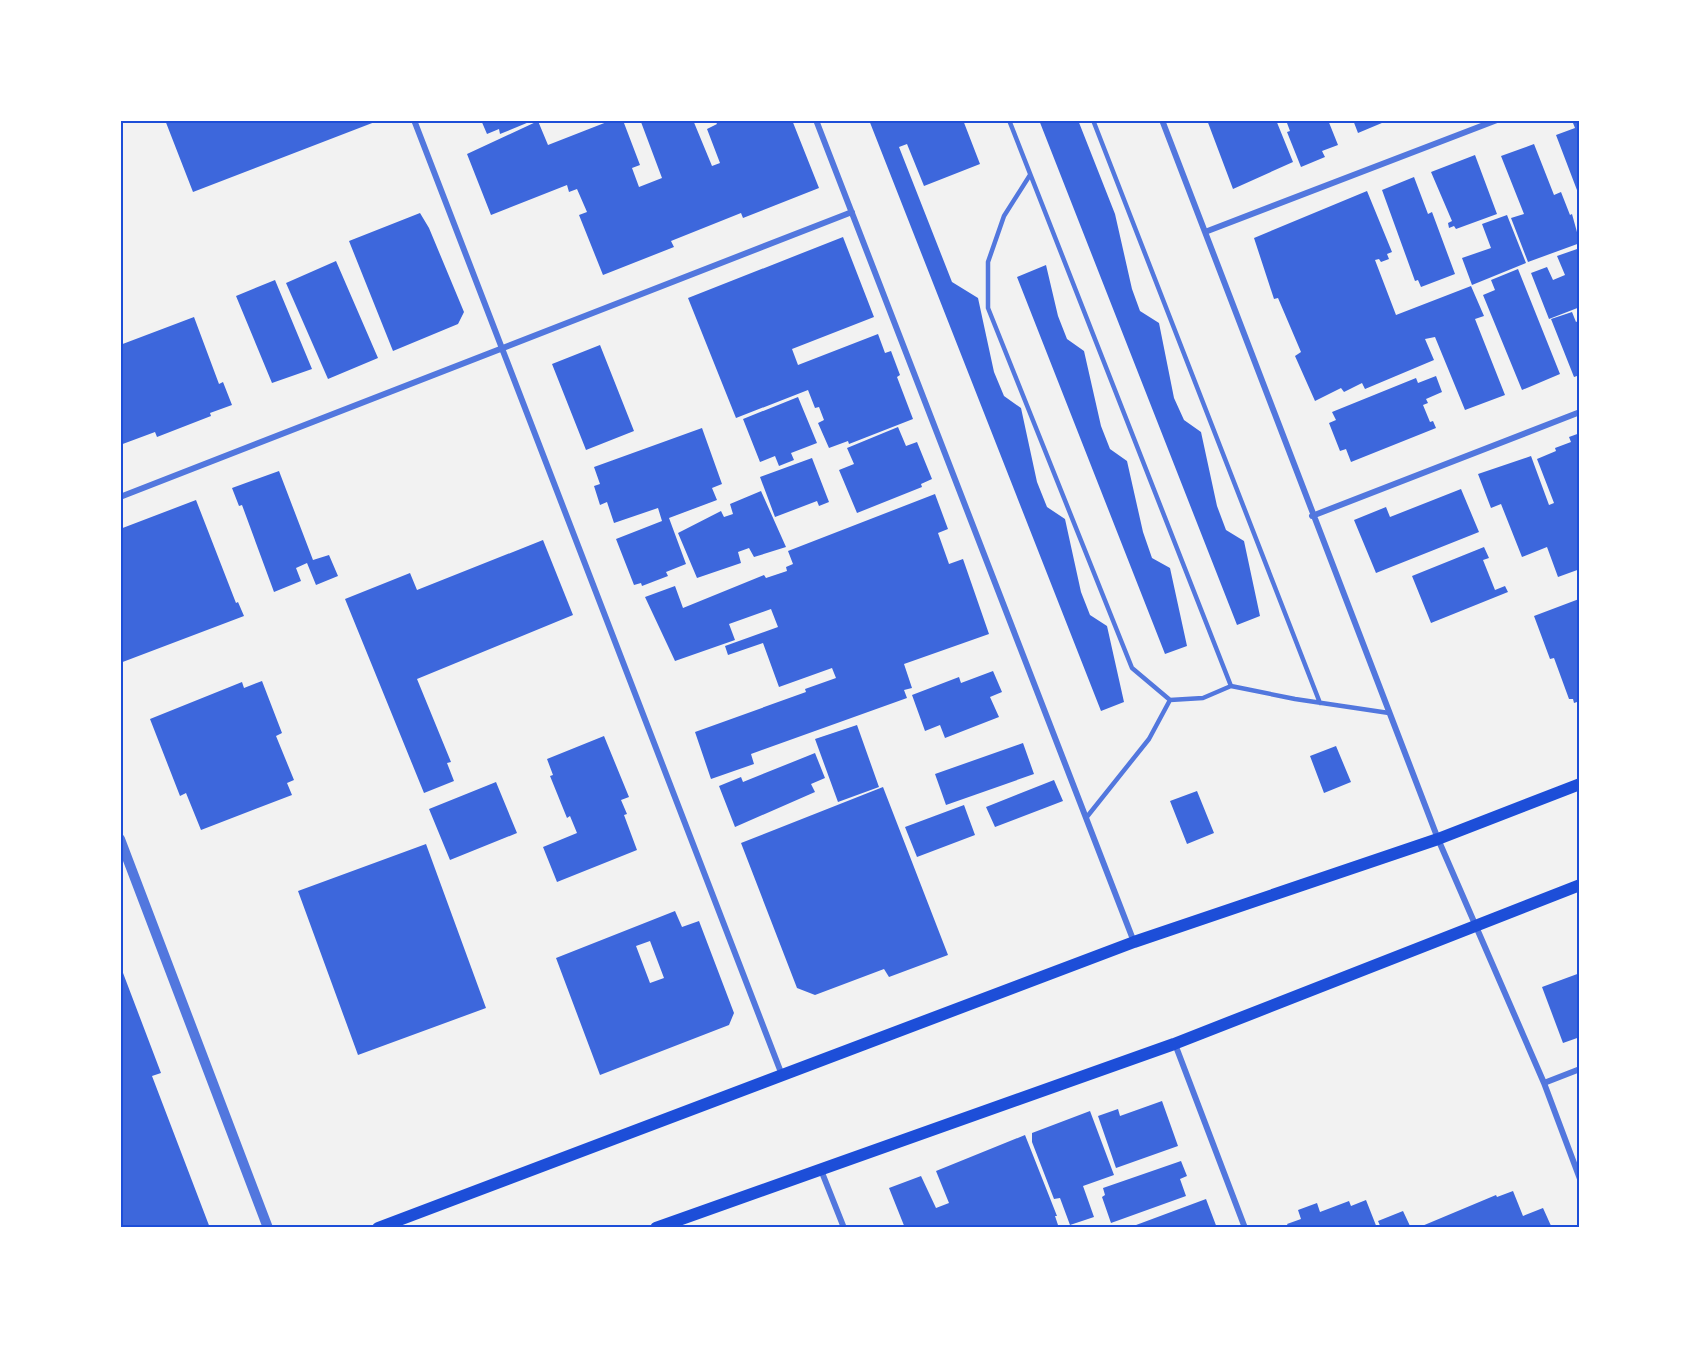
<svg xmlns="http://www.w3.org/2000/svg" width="1700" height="1348" font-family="Rubik,sans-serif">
<rect width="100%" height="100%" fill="#f2f2f2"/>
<!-- building -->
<path fill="#3d67dc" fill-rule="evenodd" d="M 165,120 L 380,120 L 193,192 Z
M 481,120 L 534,120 L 500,134 L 499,129 L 487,134 Z
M 612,120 L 633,120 L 624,123 L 640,165 L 632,168 L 639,187 L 662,178 L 641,122 L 693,120 L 712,166 L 720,163 L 707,129 L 717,124 L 715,120 L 792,120 L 819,188 L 743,218 L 741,213 L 671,241 L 674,247 L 603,275 L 579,215 L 587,212 L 577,189 L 569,192 L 567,185 L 491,215 L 467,154 L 538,121 L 548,145 Z
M 869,120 L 963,120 L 980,164 L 924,186 L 907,144 L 899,147 L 952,282 L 978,298 L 994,372 L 1004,396 L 1021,408 L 1037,482 L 1047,507 L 1065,519 L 1081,592 L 1090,615 L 1107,626 L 1124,702 L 1101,711 Z
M 1039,120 L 1078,120 L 1115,214 L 1132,289 L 1140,311 L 1159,323 L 1174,398 L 1184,420 L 1201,432 L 1217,506 L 1226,530 L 1244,541 L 1260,616 L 1237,625 Z
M 1207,120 L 1276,120 L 1293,162 L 1233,189 Z
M 1288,120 L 1328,120 L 1338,145 L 1322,151 L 1325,157 L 1301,167 L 1287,132 L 1290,131 L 1287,123 Z
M 1353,120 L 1389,120 L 1358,133 Z
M 1580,121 L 1580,198 L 1556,135 L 1575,128 L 1573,123 Z
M 1534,144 L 1554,195 L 1561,192 L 1570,215 L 1572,214 L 1580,243 L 1528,262 L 1511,218 L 1524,214 L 1501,156 Z
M 1475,155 L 1497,214 L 1456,229 L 1454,226 L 1449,228 L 1448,223 L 1452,221 L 1431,172 Z
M 1414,177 L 1428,214 L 1432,212 L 1455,274 L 1421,287 L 1418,280 L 1415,281 L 1382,190 Z
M 1367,191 L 1392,252 L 1387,254 L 1389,259 L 1381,262 L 1379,259 L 1375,260 L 1396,315 L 1471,286 L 1484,316 L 1475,319 L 1505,395 L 1465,410 L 1435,337 L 1425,339 L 1434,360 L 1365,389 L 1362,383 L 1344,392 L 1341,388 L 1315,401 L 1295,356 L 1301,352 L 1278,298 L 1274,299 L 1254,238 Z
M 420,213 L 429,228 L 464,312 L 458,324 L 393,351 L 349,241 Z
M 1507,215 L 1526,263 L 1472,285 L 1462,258 L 1491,248 L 1482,224 Z
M 843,237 L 874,317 L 792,349 L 798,365 L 878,334 L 885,353 L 891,351 L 900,375 L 897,377 L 913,419 L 849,444 L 848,441 L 829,448 L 818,423 L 824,420 L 819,407 L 815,408 L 808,390 L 736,418 L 688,298 Z
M 1580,248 L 1580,307 L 1549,319 L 1531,273 L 1547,267 L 1553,280 L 1565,275 L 1557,256 Z
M 336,261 L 378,358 L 328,379 L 286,283 Z
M 1046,265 L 1058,316 L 1067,339 L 1084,351 L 1101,426 L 1110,449 L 1127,461 L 1143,532 L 1152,558 L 1170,568 L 1187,646 L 1165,654 L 1017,277 Z
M 1518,269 L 1560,374 L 1522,390 L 1483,295 L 1495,290 L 1491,280 Z
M 275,280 L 312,369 L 272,383 L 236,296 Z
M 1572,312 L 1576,322 L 1580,320 L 1580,375 L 1574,377 L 1551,319 Z
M 194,317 L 219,384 L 223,382 L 232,405 L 210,413 L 211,416 L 157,437 L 155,432 L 120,445 L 120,345 Z
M 600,345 L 634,431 L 586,450 L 552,364 Z
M 1436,376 L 1442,392 L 1426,399 L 1428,403 L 1423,405 L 1430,422 L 1433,421 L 1436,428 L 1351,462 L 1346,449 L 1340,451 L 1329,423 L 1336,420 L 1332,412 L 1416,378 L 1418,383 Z
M 798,397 L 817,443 L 791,453 L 794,460 L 779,466 L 775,456 L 760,462 L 743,419 Z
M 898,427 L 906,446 L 917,442 L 932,479 L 921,484 L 922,487 L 857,513 L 839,470 L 854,464 L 847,448 Z
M 702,428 L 722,484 L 712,488 L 717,500 L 669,518 L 686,564 L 666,572 L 668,576 L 642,586 L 641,583 L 634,585 L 616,539 L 662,521 L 658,508 L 614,523 L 607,502 L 600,505 L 594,486 L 600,484 L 594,467 Z
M 1580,433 L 1580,569 L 1558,577 L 1547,547 L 1522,557 L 1501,504 L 1491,508 L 1478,474 L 1531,456 L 1549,505 L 1554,503 L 1537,459 L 1556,451 L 1555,448 L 1571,442 L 1569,437 Z
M 812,458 L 829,502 L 819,506 L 817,501 L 775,517 L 760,477 Z
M 279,471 L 313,560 L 329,555 L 338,576 L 316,585 L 307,563 L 296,568 L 301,581 L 274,592 L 242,505 L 239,506 L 232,488 Z
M 1461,489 L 1479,532 L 1376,573 L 1354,520 L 1386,507 L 1390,517 Z
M 761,491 L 786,547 L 754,557 L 749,548 L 738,552 L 741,563 L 697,578 L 678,533 L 721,511 L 724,517 L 733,514 L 730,504 Z
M 935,494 L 948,529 L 938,533 L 949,564 L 963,559 L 989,634 L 904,664 L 912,688 L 904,690 L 907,698 L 751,754 L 754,764 L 711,779 L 695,732 L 806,692 L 805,689 L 836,678 L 832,668 L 779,687 L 763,643 L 728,655 L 725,646 L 778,627 L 771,609 L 729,624 L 735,640 L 675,661 L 645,597 L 675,586 L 683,608 L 764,575 L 766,578 L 787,571 L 786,567 L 793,564 L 788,551 Z
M 196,500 L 236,603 L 238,602 L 244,616 L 120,663 L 120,529 Z
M 543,540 L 573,615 L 417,679 L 451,762 L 447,763 L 454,781 L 424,793 L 345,599 L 410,573 L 417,590 Z
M 1484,547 L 1489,558 L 1483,560 L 1495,590 L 1505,586 L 1508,592 L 1431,623 L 1412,576 Z
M 1579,599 L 1580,701 L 1574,703 L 1573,699 L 1569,699 L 1554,658 L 1550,659 L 1534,616 Z
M 993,671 L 1002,692 L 990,697 L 999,717 L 945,738 L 940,725 L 925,731 L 912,695 L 959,677 L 961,683 Z
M 262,681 L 282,733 L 276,736 L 294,780 L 287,783 L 292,795 L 201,830 L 186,793 L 180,796 L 150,719 L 242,682 L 244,688 Z
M 857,725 L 879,787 L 838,802 L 815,739 Z
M 604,736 L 629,797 L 621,800 L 627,814 L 624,815 L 637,850 L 557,882 L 543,847 L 577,833 L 570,816 L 567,818 L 550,776 L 553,775 L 547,759 Z
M 1023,743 L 1034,774 L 946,805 L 935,774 Z
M 1336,746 L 1351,782 L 1324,793 L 1310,756 Z
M 815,753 L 825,778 L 811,784 L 815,792 L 735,827 L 719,786 L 741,777 L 743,782 Z
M 1054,780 L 1063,801 L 995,827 L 986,807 Z
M 496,782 L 517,833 L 450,860 L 429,809 Z
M 883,787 L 948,955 L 889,977 L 884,969 L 815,995 L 797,988 L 741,843 Z
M 1197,791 L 1214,833 L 1187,844 L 1170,801 Z
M 964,805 L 975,835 L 917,857 L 905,827 Z
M 426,844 L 486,1008 L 358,1055 L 298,891 Z
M 675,911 L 682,927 L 699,921 L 734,1013 L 729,1025 L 600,1075 L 556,958 ZM 650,941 L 664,978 L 650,983 L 636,946 Z
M 120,965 L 161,1073 L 152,1076 L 210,1228 L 120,1228 Z
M 1580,973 L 1580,1037 L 1563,1043 L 1542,987 Z
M 1162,1101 L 1178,1146 L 1116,1168 L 1098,1116 L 1118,1109 L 1120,1116 Z
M 1090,1111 L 1114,1175 L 1083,1186 L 1094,1217 L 1070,1225 L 1060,1198 L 1054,1199 L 1032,1142 L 1032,1133 Z
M 1025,1135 L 1057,1216 L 1055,1216 L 1059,1228 L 1040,1228 L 1039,1225 L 1031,1228 L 905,1228 L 889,1188 L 921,1176 L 936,1208 L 949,1203 L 936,1171 Z
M 1181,1161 L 1187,1176 L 1180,1179 L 1186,1196 L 1111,1223 L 1102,1197 L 1105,1195 L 1103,1188 Z
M 1513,1191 L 1523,1216 L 1543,1208 L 1552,1228 L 1422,1226 L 1496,1195 L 1497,1197 Z
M 1206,1199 L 1217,1228 L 1128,1228 Z
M 1366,1200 L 1377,1228 L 1289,1228 L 1287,1224 L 1301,1219 L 1298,1210 L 1317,1203 L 1320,1212 L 1349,1201 L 1351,1206 Z
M 1403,1211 L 1410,1226 L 1381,1228 L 1378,1221 Z"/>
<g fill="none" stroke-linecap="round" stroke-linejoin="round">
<!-- service -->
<path stroke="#5277de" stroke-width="4.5" d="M 1009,120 L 1231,686
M 1093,120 L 1320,703
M 1030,175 L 1004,216 L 988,262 L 988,308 L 1132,668 L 1170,700 L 1203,698 L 1231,686 L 1295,699 L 1389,713
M 1086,818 L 1149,739 L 1170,700"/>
<!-- minor -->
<path stroke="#5277de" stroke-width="6" d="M 414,120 L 782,1075
M 816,120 L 1134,942
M 1162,120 L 1438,839 L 1544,1083 L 1580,1179
M 1205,232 L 1497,120
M 120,497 L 852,212
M 1312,516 L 1580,412
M 1175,1044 L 1245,1228
M 1544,1083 L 1580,1069
M 821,1170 L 844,1228"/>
<!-- tertiary -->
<path stroke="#5277de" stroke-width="10" d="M 120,839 L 268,1228"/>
<!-- secondary -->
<path stroke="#1d4ed8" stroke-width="12" d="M 378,1228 L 1134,942 L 1438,839 L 1580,784
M 656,1228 L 1174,1044 L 1580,885"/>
</g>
<!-- border -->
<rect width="1700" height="1348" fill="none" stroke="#ffffff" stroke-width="243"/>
<rect x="122" y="122" width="1456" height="1104" fill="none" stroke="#1d4ed8" stroke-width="2"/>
</svg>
